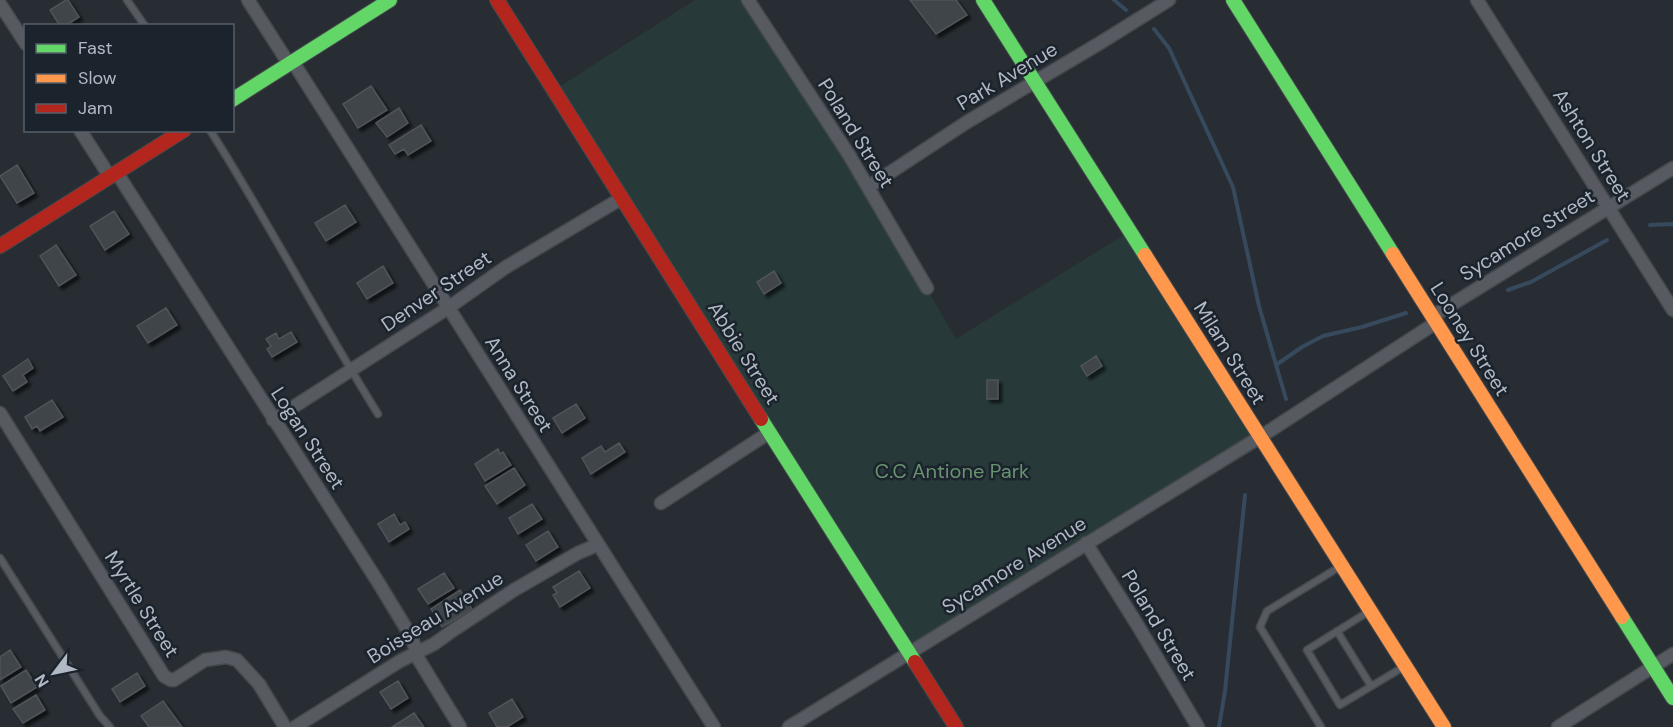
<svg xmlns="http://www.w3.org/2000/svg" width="1673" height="727" font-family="'DM Sans',sans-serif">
<defs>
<filter id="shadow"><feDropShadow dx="3.5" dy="3.5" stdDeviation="1.5" flood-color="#0009"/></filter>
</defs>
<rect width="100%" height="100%" fill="#272d32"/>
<!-- green -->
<path fill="#273939" d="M 695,0 L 748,0 L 868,187 L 956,339 L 1130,231 L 1260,437 L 909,653 L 554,90 Z"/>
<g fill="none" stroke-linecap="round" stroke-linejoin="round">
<!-- stream -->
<path stroke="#37495c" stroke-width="4" d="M 1114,0 L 1126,10
M 1154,29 L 1169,48 L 1174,59 L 1233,187 L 1259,306 L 1286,399
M 1650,225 L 1673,224
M 1508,290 L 1531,282 L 1607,240
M 1276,365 L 1302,347 L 1323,336 L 1362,327 L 1406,313
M 1219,727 L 1225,691 L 1245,495"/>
</g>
<!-- building -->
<path fill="#3f4449" stroke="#4f545a" stroke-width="1.5" filter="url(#shadow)" d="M 66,0 L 68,0 L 79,17 L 65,26 L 60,26 L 50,10 Z
M 910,0 L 956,0 L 967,15 L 936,34 Z
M 371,86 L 387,110 L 358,128 L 343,104 Z
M 399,108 L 408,123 L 387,137 L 376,123 Z
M 421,125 L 431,141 L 408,155 L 404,149 L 395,154 L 389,145 Z
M 17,165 L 34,193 L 17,203 L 0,176 Z
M 345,205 L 356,222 L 326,241 L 315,223 Z
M 114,211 L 129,234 L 105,250 L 90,226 Z
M 56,245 L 76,275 L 59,286 L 40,256 Z
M 383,266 L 393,283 L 367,299 L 357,283 Z
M 774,271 L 781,283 L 764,294 L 757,282 Z
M 166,308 L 177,325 L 148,343 L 137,326 Z
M 291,332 L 297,342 L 272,357 L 267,349 L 271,346 L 266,339 L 276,333 L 279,339 Z
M 1096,356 L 1102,366 L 1087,376 L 1081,366 Z
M 28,359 L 33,368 L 23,375 L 27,382 L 13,391 L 3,376 Z
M 987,380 L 998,380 L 998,399 L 987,399 Z
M 52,400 L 63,417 L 40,431 L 37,426 L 32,429 L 25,417 Z
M 576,404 L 585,418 L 562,433 L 553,418 Z
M 619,443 L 625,452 L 591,474 L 582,458 L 601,446 L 605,452 Z
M 498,449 L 500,454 L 503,452 L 511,465 L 485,481 L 475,464 Z
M 514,468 L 525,485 L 497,504 L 485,486 Z
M 532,504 L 542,519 L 518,534 L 509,518 Z
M 394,514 L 400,525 L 405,522 L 409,529 L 389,542 L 378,524 Z
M 548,531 L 558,547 L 536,561 L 526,545 Z
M 579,571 L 590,588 L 560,607 L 553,595 L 557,593 L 553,587 Z
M 444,573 L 454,588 L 428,604 L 418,589 Z
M 460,590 L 472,609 L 442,627 L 431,609 Z
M 10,650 L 21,667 L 0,680 L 0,657 Z
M 26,670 L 37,687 L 11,703 L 1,686 Z
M 137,673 L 145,686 L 120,702 L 112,689 Z
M 398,681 L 408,698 L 391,709 L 380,692 Z
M 36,695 L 45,710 L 23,723 L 13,709 Z
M 512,699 L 523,717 L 507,727 L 497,727 L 489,713 Z
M 163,701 L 182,727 L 149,727 L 141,716 Z
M 414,713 L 424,727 L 392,727 Z"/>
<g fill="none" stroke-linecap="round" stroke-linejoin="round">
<!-- lane casing -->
<g stroke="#44494d" stroke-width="9">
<path id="lane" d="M 127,0 L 145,26
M 210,130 C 269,223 320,321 378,414
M 0,558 L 100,716 L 110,727
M 1368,612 L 1307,650 L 1340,705 L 1405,666
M 1337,631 L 1371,686
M 1321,727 L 1260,627 L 1267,611 L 1341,566"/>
</g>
<!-- street casing -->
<g stroke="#44494d" stroke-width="15">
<path id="street" d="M 248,0 L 289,64
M 748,0 L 849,155 L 927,288
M 1477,0 L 1673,310
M 0,4 L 26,44
M 293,62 L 714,727
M 80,130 L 110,177
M 117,173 L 378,582 L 412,638 L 419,660 L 460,727
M 868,187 L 967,122 L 1100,43 L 1169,0
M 1433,316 L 1673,168
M 0,413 L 164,676 L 171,680 L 174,680 L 205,660 L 226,657 L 237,660 L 259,684 L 285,727
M 273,420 L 448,308 L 506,267 L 622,198
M 661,503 L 770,432
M 1086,543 L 1138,626 L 1198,727
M 295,727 L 400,661 L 434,644 L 452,631 L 514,590 L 578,553 L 597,545
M 789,727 L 1260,437 L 1437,322
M 1558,727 L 1673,654"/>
</g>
<!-- fast casing -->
<g stroke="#44494d" stroke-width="16">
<path id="fast" d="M 983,0 L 1145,255
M 1233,0 L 1393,254
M 232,100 L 390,0
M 761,419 L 915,662
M 1622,617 L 1673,698"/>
</g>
<!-- slow casing -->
<g stroke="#44494d" stroke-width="16">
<path id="slow" d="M 1393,254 L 1622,617
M 1145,255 L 1444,727"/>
</g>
<!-- jam casing -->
<g stroke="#44494d" stroke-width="16">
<path id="jam" d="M 497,0 L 761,419
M 0,246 L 184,130
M 915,662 L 956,727"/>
</g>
<!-- lane -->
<use href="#lane" stroke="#575b61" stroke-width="6"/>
<!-- street -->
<use href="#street" stroke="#575b61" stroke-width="12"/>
<!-- fast -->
<use href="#fast" stroke="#63d668" stroke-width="14"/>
<!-- slow -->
<use href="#slow" stroke="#ff974d" stroke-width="14"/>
<!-- jam -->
<use href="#jam" stroke="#b3261e" stroke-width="14"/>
</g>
<g text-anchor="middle" stroke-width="5" stroke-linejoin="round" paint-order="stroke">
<!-- street labels -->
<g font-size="20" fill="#b0b9c4" stroke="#1b232c">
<text transform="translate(1007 76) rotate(-31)" y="7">Park Avenue</text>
<text transform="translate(856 133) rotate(58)" y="7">Poland Street</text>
<text transform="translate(1592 145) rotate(58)" y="7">Ashton Street</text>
<text transform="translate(1527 235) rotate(-32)" y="7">Sycamore Street</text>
<text transform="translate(436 291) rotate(-34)" y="7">Denver Street</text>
<text transform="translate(1470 339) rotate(58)" y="7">Looney Street</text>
<text transform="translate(744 353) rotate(58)" y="7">Abbie Street</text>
<text transform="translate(1230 353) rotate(58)" y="7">Milam Street</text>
<text transform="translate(519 384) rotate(58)" y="7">Anna Street</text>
<text transform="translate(308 438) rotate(57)" y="7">Logan Street</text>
<text transform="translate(1014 565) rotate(-32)" y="7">Sycamore Avenue</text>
<text transform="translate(142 604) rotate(58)" y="7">Myrtle Street</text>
<text transform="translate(435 617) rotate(-32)" y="7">Boisseau Avenue</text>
<text transform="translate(1159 625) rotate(59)" y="7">Poland Street</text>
</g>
<!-- park labels -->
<g font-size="20" fill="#699370" stroke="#1b232c">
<text x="952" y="478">C.C Antione Park</text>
</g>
</g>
<!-- legend -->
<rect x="24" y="24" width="210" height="108" fill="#1b232c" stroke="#575f69" stroke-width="1.5"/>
<rect x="36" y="44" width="30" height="9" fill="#63d668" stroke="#575f69" stroke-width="1.5"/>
<text x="78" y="54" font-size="18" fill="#b0b9c4">Fast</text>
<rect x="36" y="74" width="30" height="9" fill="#ff974d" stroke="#575f69" stroke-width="1.5"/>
<text x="78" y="84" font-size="18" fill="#b0b9c4">Slow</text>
<rect x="36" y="104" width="30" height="9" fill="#b3261e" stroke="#575f69" stroke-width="1.5"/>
<text x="78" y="114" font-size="18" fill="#b0b9c4">Jam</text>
<!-- north arrow -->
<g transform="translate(54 673) rotate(238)" stroke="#1b232c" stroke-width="4.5" paint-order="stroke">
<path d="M0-4.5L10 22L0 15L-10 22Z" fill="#b0b9c4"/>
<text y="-9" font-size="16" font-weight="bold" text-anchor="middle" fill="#b0b9c4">N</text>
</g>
</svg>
